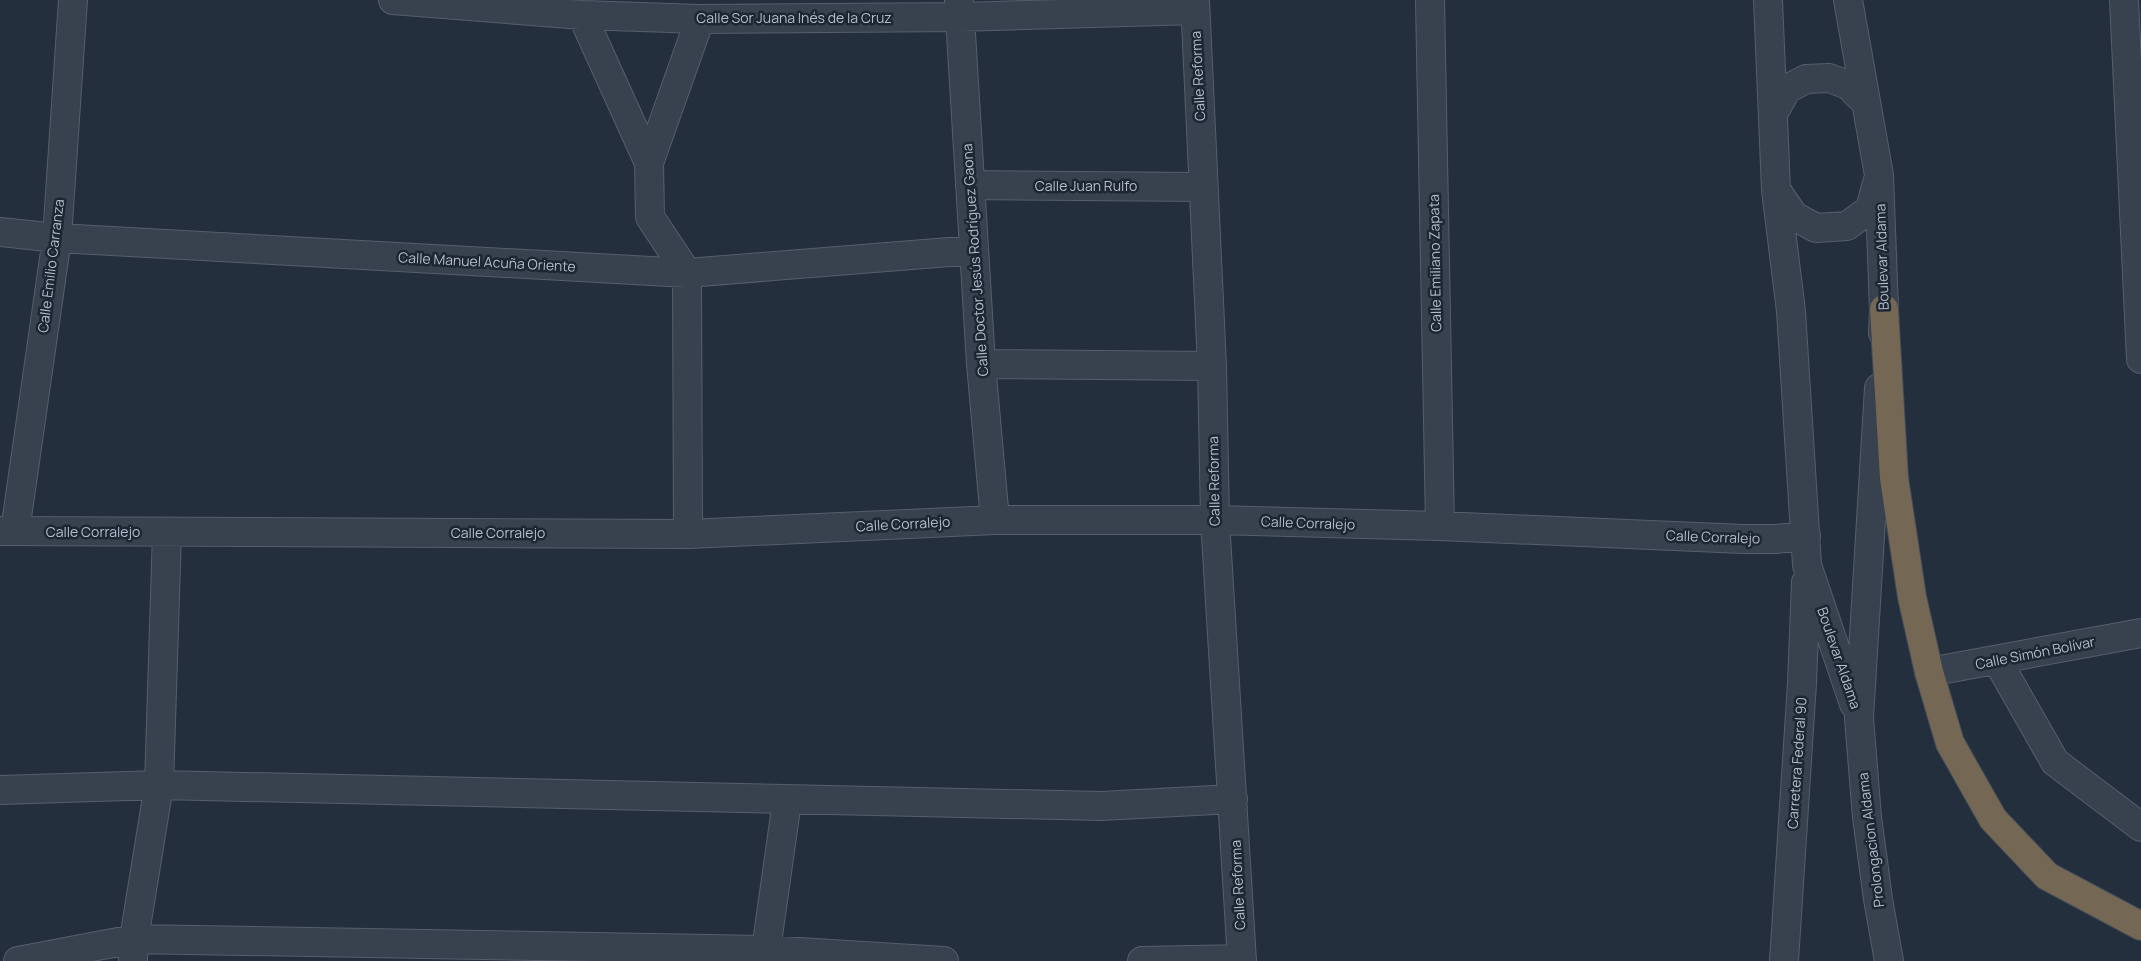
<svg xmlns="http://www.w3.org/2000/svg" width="2141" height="961" font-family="Manrope,sans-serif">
<rect width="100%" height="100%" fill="#242f3e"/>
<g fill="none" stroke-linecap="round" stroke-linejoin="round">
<!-- minor casing -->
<g stroke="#565f6c" stroke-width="30">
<path id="minor" d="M 393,0 L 582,15 L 700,19 L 959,17 L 1195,10
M 959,0 L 981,364 L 995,520
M 1195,0 L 1212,366 L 1215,520 L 1242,961
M 1430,0 L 1440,526
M 1768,0 L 1776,190 L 1791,311 L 1807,565 L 1854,704
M 1848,0 L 1879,175 L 1884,309 L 1883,333
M 2124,0 L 2141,359
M 582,15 L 649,163 L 650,217 L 687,273 L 688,534
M 1773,114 L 1787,89 L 1806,79 L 1829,78 L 1848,85 L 1865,102
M 649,163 L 700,19
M 970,185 L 1203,187
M 1777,191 L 1794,216 L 1816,228 L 1847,226 L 1870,209 L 1877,183
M 0,232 L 57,238 L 687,273 L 974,250
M 981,364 L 1212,366
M 1879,388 L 1859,718 L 1867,817 L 1878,899 L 1889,961
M 0,531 L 688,534 L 995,520 L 1215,520 L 1440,526 L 1743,539 L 1776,539 L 1806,536
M 15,531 L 57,238 L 73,0
M 1997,660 L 2055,762 L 2141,827
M 1929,672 L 2141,633
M 0,790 L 159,785 L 1101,806 L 1233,799
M 766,950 L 787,801
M 18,961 L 134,939 L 766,950 L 944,961
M 133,961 L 134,939 L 159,785 L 167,532
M 1142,961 L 1242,959
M 1784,961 L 1802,683 L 1806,582"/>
</g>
<!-- highway casing -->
<g stroke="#434c59" stroke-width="30">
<path id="highway" d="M 1884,309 L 1894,478 L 1912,597 L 1929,672 L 1950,743 L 1993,819 L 2047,876 L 2141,926"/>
</g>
<!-- minor -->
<use href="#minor" stroke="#38414e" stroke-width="28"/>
<!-- highway -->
<use href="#highway" stroke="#746855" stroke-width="28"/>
</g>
<g text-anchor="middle" stroke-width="5" stroke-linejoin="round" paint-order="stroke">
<!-- street labels -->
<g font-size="14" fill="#b4bcc9" stroke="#1d2633">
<text x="794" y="23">Calle Sor Juana Inés de la Cruz</text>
<text transform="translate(1198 76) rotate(-93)" y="5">Calle Reforma</text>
<text x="1086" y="191">Calle Juan Rulfo</text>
<text transform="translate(1882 257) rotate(-92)" y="5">Boulevar Aldama</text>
<text transform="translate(975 260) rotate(-94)" y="5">Calle Doctor Jesús Rodríguez Gaona</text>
<text transform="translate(487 262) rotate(3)" y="5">Calle Manuel Acuña Oriente</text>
<text transform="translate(1435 263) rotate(-91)" y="5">Calle Emiliano Zapata</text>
<text transform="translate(51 266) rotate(-83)" y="5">Calle Emilio Carranza</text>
<text transform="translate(1214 481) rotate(-91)" y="5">Calle Reforma</text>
<text transform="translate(1308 523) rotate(2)" y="5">Calle Corralejo</text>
<text transform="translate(903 524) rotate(-3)" y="5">Calle Corralejo</text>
<text x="93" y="537">Calle Corralejo</text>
<text x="498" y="538">Calle Corralejo</text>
<text transform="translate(1713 537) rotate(2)" y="5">Calle Corralejo</text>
<text transform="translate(2035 653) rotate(-11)" y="5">Calle Simón Bolívar</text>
<text transform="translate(1839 658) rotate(71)" y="5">Boulevar Aldama</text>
<text transform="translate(1797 763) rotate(-86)" y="5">Carretera Federal 90</text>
<text transform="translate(1871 840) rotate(-97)" y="5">Prolongacion Aldama</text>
<text transform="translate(1238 885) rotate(-93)" y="5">Calle Reforma</text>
</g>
</g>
</svg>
